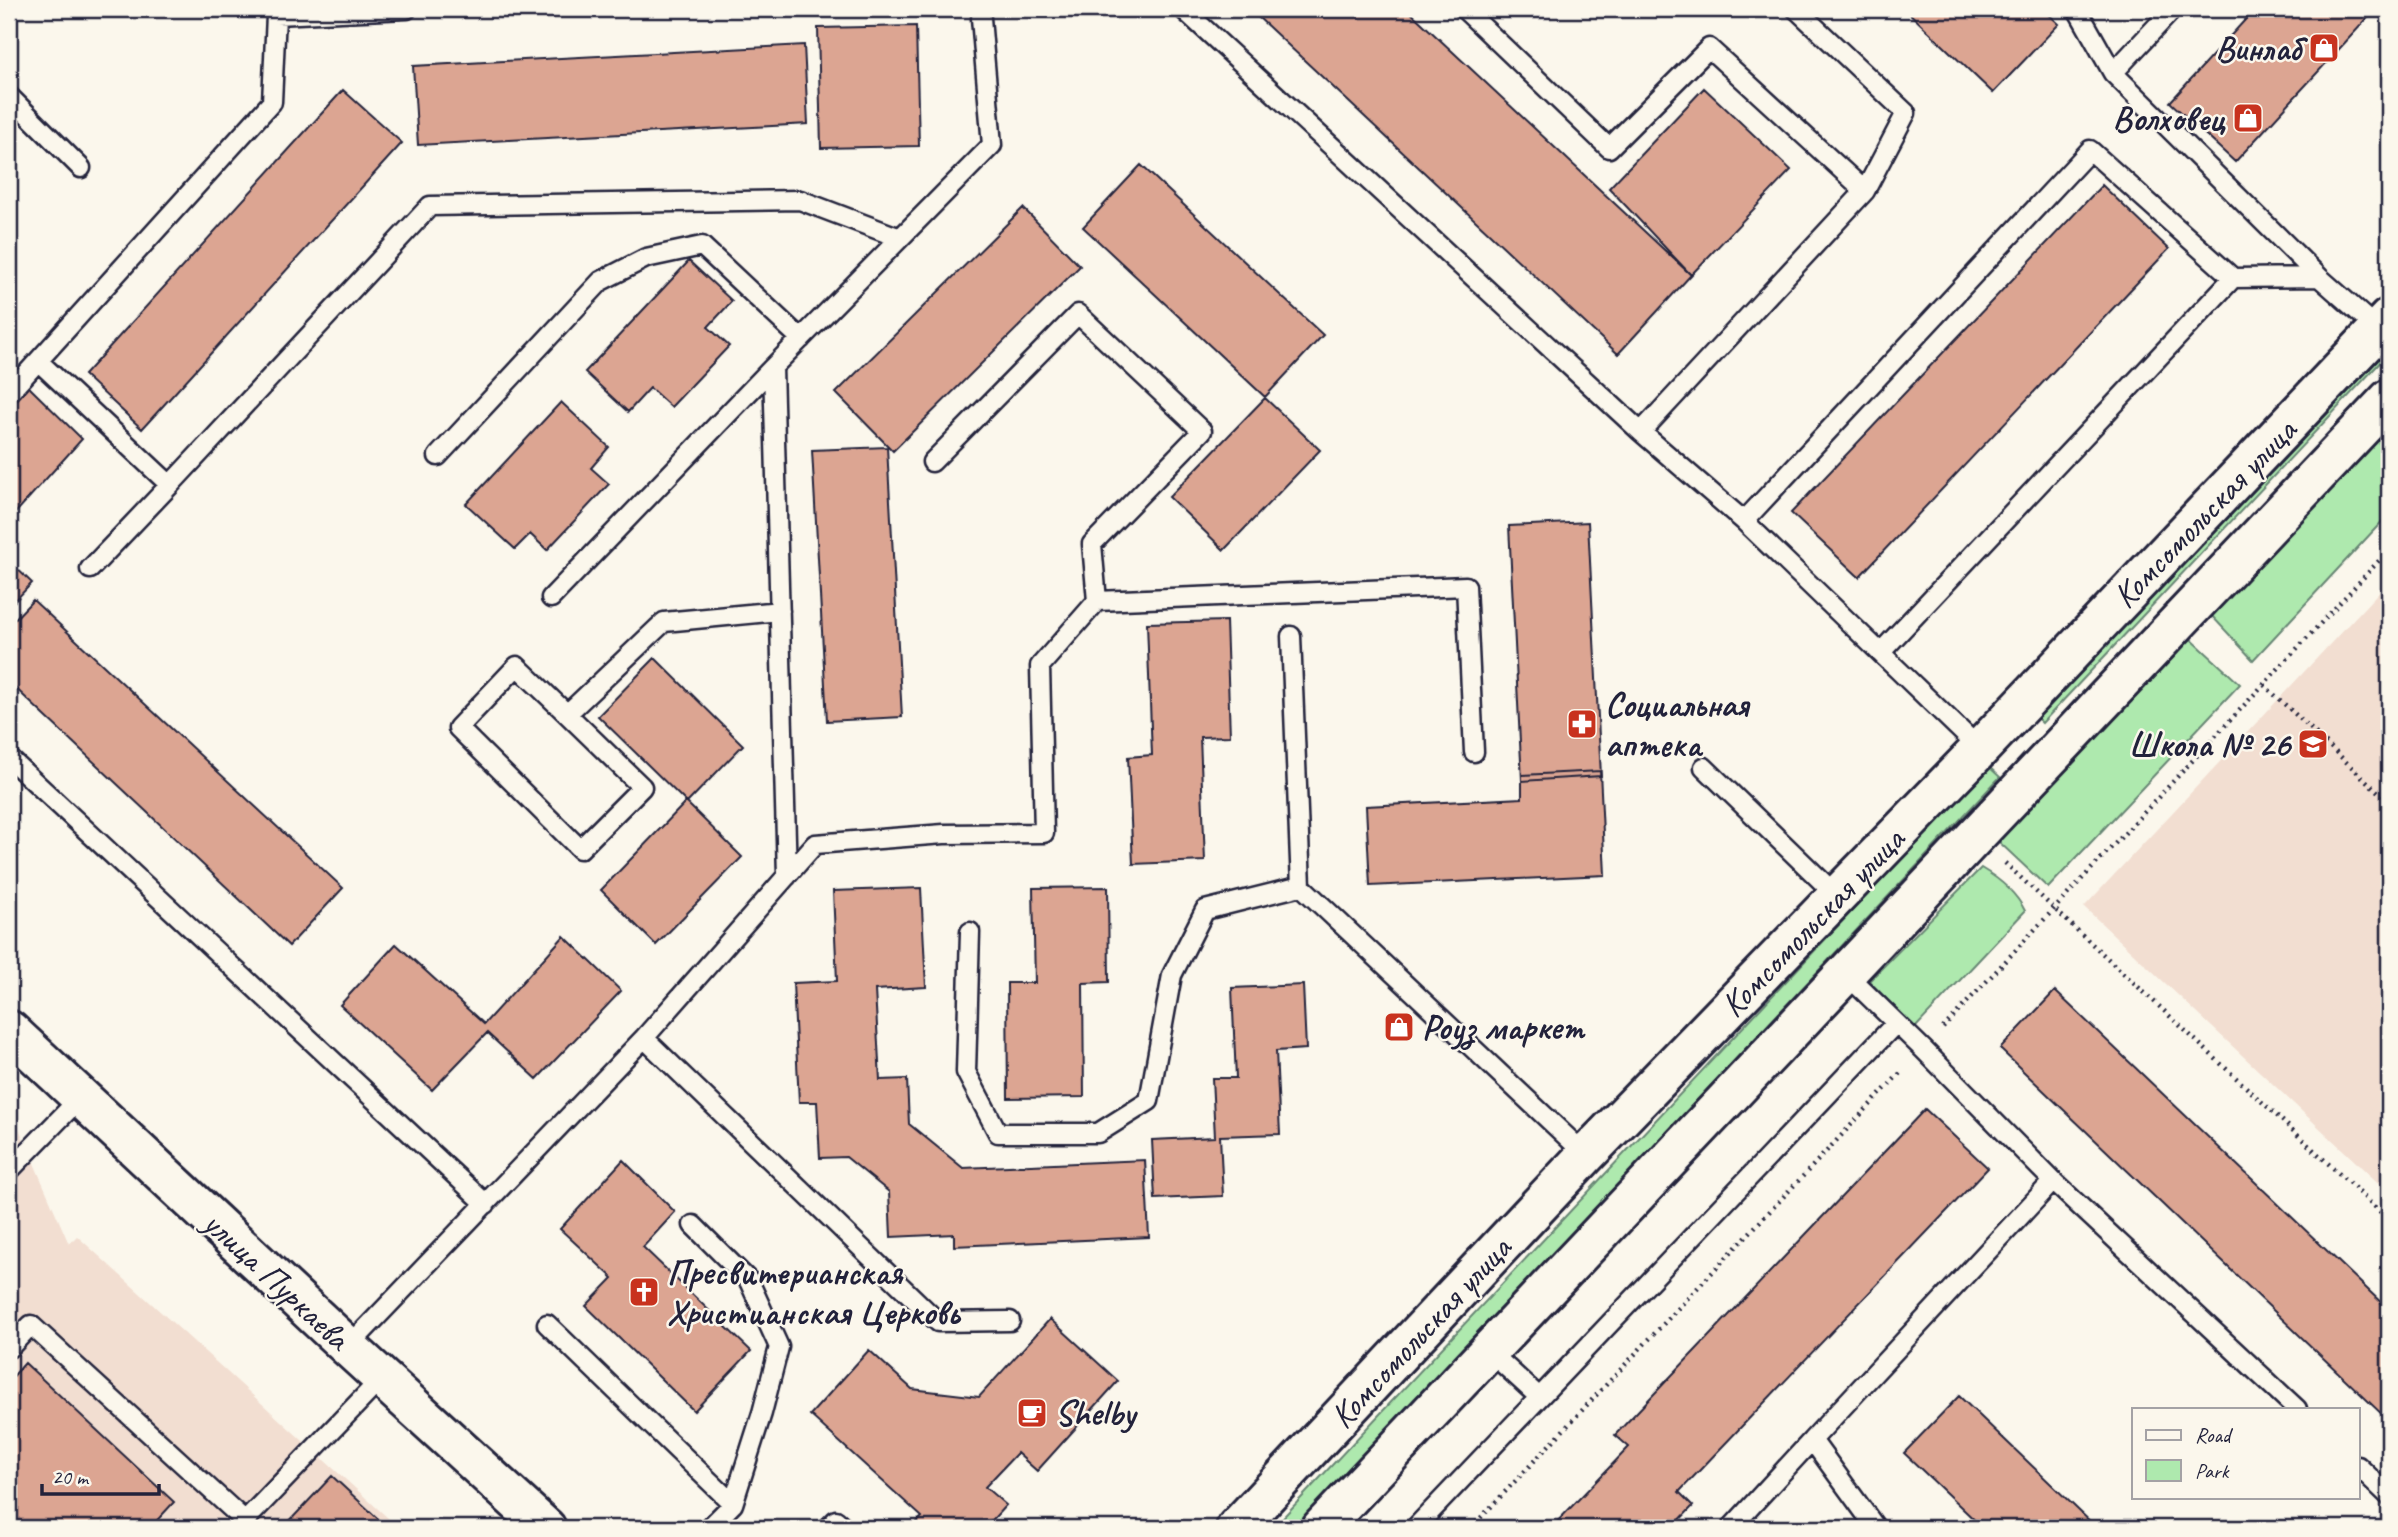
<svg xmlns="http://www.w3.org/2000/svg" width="2398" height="1537" font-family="Caveat,sans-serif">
<rect width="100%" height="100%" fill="#fbf7ec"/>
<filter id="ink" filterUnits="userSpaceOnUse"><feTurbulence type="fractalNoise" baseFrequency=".0143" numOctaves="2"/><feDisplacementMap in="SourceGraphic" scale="14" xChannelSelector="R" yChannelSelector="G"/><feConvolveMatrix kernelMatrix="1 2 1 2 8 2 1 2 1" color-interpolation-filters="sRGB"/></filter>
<g filter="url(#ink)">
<!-- built -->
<path fill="#f2ded1" d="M 2389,581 L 2389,1193 L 2084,907 Z
M 9,1112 L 14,1117 L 69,1244 L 77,1236 L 399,1528 L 9,1528 Z"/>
<!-- green -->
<path fill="#aee9ae" stroke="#688674" stroke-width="2" d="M 2389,335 L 2389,353 L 2042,723 L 2034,715 Z
M 2389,421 L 2389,514 L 2253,660 L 2210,614 Z
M 2191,639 L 2240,684 L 2048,888 L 1998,841 Z
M 1988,766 L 2000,777 L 1296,1528 L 1273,1528 Z
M 1981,868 C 1998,878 2016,892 2025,911 L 1915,1028 L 1869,981 Z"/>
<!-- building -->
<path fill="#dca592" stroke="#22223b" stroke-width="2" d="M 1264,9 L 1407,9 L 1691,275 L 1618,354 L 1257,16 Z
M 1905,9 L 2043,9 L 2059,24 L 1993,93 Z
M 2255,9 L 2376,9 L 2235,162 L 2170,102 Z
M 916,26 L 919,146 L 821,148 L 818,28 Z
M 804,45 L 808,124 L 418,145 L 413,66 Z
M 1704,88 L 1791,170 L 1691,275 L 1609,188 Z
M 343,90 L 402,143 L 142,429 L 84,375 Z
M 1141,165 L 1323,335 L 1265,397 L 1083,227 Z
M 2102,185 L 2169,249 L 1859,577 L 1791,513 Z
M 1023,208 L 1080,266 L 893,451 L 836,393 Z
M 689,261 L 732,301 L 708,327 L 729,346 L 671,407 L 650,388 L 628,412 L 585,372 Z
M 28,386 L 82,439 L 9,520 L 9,406 Z
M 1265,398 L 1320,450 L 1224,550 L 1169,497 Z
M 561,402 L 609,447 L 591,468 L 609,484 L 547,550 L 530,534 L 515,549 L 466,504 Z
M 887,447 L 902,717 L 827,721 L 812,450 Z
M 1588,522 L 1601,776 L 1522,781 L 1509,526 Z
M 9,561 L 32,583 L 9,607 Z
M 33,600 L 343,888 L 289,946 L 9,682 L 9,625 Z
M 1226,621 L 1230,736 L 1200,737 L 1205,861 L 1133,864 L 1128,757 L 1152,755 L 1147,623 Z
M 655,658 L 743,745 L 687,803 L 598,716 Z
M 1600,771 L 1605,875 L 1370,886 L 1366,806 L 1522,798 L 1522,775 Z
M 686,802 L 742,857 L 656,945 L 601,890 Z
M 1108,887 L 1109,982 L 1083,983 L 1084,1097 L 1008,1098 L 1007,983 L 1035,983 L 1033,888 Z
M 921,888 L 926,987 L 875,990 L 880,1080 L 907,1079 L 909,1124 L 963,1168 L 1145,1160 L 1149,1237 L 954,1246 L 954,1234 L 891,1237 L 889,1192 L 846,1157 L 820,1158 L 817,1102 L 799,1102 L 793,983 L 837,981 L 833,891 Z
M 564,936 L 621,991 L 537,1079 L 487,1033 L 432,1090 L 340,1005 L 396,944 L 484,1024 Z
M 1303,985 L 1306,1049 L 1276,1051 L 1280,1134 L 1220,1136 L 1223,1196 L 1155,1199 L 1152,1140 L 1215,1137 L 1212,1078 L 1236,1078 L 1232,988 Z
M 2055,991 L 2389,1310 L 2389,1421 L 2000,1049 Z
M 1925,1109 L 1988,1168 L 1679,1492 L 1693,1506 L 1672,1528 L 1551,1528 L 1629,1447 L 1615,1435 Z
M 623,1160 L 675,1212 L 643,1247 L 751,1351 L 694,1411 L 586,1306 L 613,1278 L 560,1229 Z
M 1050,1319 L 1118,1381 L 1037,1471 L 1017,1453 L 985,1487 L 1006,1505 L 985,1528 L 911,1528 L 922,1517 L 810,1415 L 869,1350 L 912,1389 L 979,1397 Z
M 25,1363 L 174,1502 L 150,1528 L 9,1528 L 9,1381 Z
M 1959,1396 L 2097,1528 L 1983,1528 L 1904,1453 Z
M 332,1476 L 388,1528 L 283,1528 Z"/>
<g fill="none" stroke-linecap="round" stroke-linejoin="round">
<!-- service casing -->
<g stroke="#22223b" stroke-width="23">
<path id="service" d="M 277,9 L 276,15 L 407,9
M 1183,9 L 1641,432 L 1744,521 L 1980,749
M 1464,9 L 1609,148 L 1709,48 L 1865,191
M 2077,9 L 2113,73 L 2319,277 L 2380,331
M 2113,73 L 2173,9
M 9,96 L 81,168
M 38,361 L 272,102 L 276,15
M 9,393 L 38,361 L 170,485 L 430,206 L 800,200 L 900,238
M 1641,432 L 1865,191 L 1906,113 L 1796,9
M 438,456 L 601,281 L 646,258 L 702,246 L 801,339
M 1744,521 L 2090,150 L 2233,278 L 2319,277
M 90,569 L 170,485
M 551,598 L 773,367
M 1097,601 L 1466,586 L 1474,752
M 1881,652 L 2233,278
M 567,714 L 517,666 L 458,728 L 580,849 L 642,787 L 567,714 L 664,622 L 780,611
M 9,758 L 486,1204
M 1704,767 L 1837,896
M 787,876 L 773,367 L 992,145 L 981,18
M 1301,886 L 1586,1155
M 970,932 L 966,1072 L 998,1133 L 1098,1133 L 1149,1101 L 1172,975 L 1205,910 L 1301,886 L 1291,636
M 1846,974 L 1923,1049 L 2053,1181 L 2297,1409
M 644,1038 L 938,1322 L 1010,1321
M 9,1171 L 81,1097
M 693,1225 L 749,1281 L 779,1347 L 762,1413 L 733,1504
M 547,1324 L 733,1504 L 709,1528
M 348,1347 L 644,1038 L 815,844 L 944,834 L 1044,833 L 1040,666 L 1097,601 L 1092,544 L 1202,431 L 1078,314 L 932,462
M 9,1348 L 31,1325 L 245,1521
M 1489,1351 L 1539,1397
M 1812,1440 L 2053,1181
M 2358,1466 L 2389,1496
M 238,1528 L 382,1378
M 828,1528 L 836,1520 L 845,1528
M 1415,1528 L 1896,1023
M 1731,1528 L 1812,1440 L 1876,1528"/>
</g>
<!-- secondary casing -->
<g stroke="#22223b" stroke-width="44">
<path id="secondary" d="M 9,1030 L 348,1347 L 546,1528"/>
</g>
<!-- primary casing -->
<g stroke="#22223b" stroke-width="44">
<path id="primary" d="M 1236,1528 L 1586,1155 L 1980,749 L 2389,318
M 1321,1528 L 2389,399"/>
</g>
<!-- path -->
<path stroke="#22223b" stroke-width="4.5" stroke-dasharray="2 5" stroke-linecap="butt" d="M 2264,685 L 2389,802
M 2005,863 L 2389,1220
M 1943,1028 L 2389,550
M 1471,1528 L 1903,1070"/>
<!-- service -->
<use href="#service" stroke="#fbf7ec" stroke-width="18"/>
<!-- secondary -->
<use href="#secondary" stroke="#fbf7ec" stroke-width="38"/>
<!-- primary -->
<use href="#primary" stroke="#fbf7ec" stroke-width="38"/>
</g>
</g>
<!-- icons -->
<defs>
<g id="shop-square" transform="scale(1.575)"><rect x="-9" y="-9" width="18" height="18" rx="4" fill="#c8321e" stroke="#fbf7ec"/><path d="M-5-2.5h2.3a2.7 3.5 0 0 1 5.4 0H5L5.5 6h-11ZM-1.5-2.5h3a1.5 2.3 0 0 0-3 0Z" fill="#fff"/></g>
<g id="pharmacy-square" transform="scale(1.575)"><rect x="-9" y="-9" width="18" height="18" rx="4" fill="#c8321e" stroke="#fbf7ec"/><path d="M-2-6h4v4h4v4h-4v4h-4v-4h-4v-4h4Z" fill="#fff"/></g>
<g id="school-square" transform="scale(1.575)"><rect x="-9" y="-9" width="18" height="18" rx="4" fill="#c8321e" stroke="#fbf7ec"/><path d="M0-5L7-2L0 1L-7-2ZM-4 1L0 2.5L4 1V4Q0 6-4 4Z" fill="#fff"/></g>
<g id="church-square" transform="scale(1.575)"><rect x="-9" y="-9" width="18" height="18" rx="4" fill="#c8321e" stroke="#fbf7ec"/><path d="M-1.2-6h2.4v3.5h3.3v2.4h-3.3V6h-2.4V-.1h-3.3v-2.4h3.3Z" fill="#fff"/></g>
<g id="cafe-square" transform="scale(1.575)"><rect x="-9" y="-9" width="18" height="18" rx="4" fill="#c8321e" stroke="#fbf7ec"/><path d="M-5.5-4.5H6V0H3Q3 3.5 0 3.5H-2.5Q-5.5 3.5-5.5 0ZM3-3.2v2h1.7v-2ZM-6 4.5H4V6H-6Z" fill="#fff"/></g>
</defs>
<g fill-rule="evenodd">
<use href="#shop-square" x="2324" y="48"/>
<use href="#shop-square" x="2248" y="118"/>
<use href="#pharmacy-square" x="1582" y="724"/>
<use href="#school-square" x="2313" y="744"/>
<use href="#shop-square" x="1399" y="1027"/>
<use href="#church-square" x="644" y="1292"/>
<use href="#cafe-square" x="1032" y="1413"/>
</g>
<g text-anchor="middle" stroke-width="5" stroke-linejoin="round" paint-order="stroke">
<!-- poi labels -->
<g font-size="35" font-weight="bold" fill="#22223b" stroke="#fbf7ec" text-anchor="start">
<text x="2301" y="60" text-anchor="end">Винлаб</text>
<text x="2225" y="130" text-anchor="end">Волховец</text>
<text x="1605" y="716">Социальная<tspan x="1605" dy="40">аптека</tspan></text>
<text x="2290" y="756" text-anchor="end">Школа № 26</text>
<text x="1422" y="1039">Роуз маркет</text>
<text x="667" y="1284">Пресвитерианская<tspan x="667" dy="40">Христианская Церковь</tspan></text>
<text x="1055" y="1425">Shelby</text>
</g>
<!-- street labels -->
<g font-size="35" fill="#22223b" stroke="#fbf7ec">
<text transform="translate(2204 513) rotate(-46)" y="12">Комсомольская улица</text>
<text transform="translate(1812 922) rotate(-46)" y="12">Комсомольская улица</text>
<text transform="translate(277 1280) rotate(43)" y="12">улица Пуркаева</text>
<text transform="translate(1420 1332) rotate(-47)" y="12">Комсомольская улица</text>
</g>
</g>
<!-- margin -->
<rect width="2398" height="1537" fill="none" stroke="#fbf7ec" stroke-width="35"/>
<rect x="18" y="18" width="2363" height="1502" fill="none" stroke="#22223b" stroke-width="2.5" filter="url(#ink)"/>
<!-- legend -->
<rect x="2132" y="1408" width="228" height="91" fill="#fbf7ec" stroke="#a4a2a5" stroke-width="2"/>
<rect x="2146" y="1430" width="35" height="10" fill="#fbf7ec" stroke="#a4a2a5" stroke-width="2"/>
<text x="2195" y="1442" font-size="21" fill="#22223b">Road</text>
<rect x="2146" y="1460" width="35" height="21" fill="#aee9ae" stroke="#a4a2a5" stroke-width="2"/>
<text x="2195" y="1478" font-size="21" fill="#22223b">Park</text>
<!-- scale -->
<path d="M42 1484v10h117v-10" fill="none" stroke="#22223b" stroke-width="3.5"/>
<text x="52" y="1484" font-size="21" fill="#22223b" stroke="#fbf7ec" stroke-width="5" paint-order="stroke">20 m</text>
</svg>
